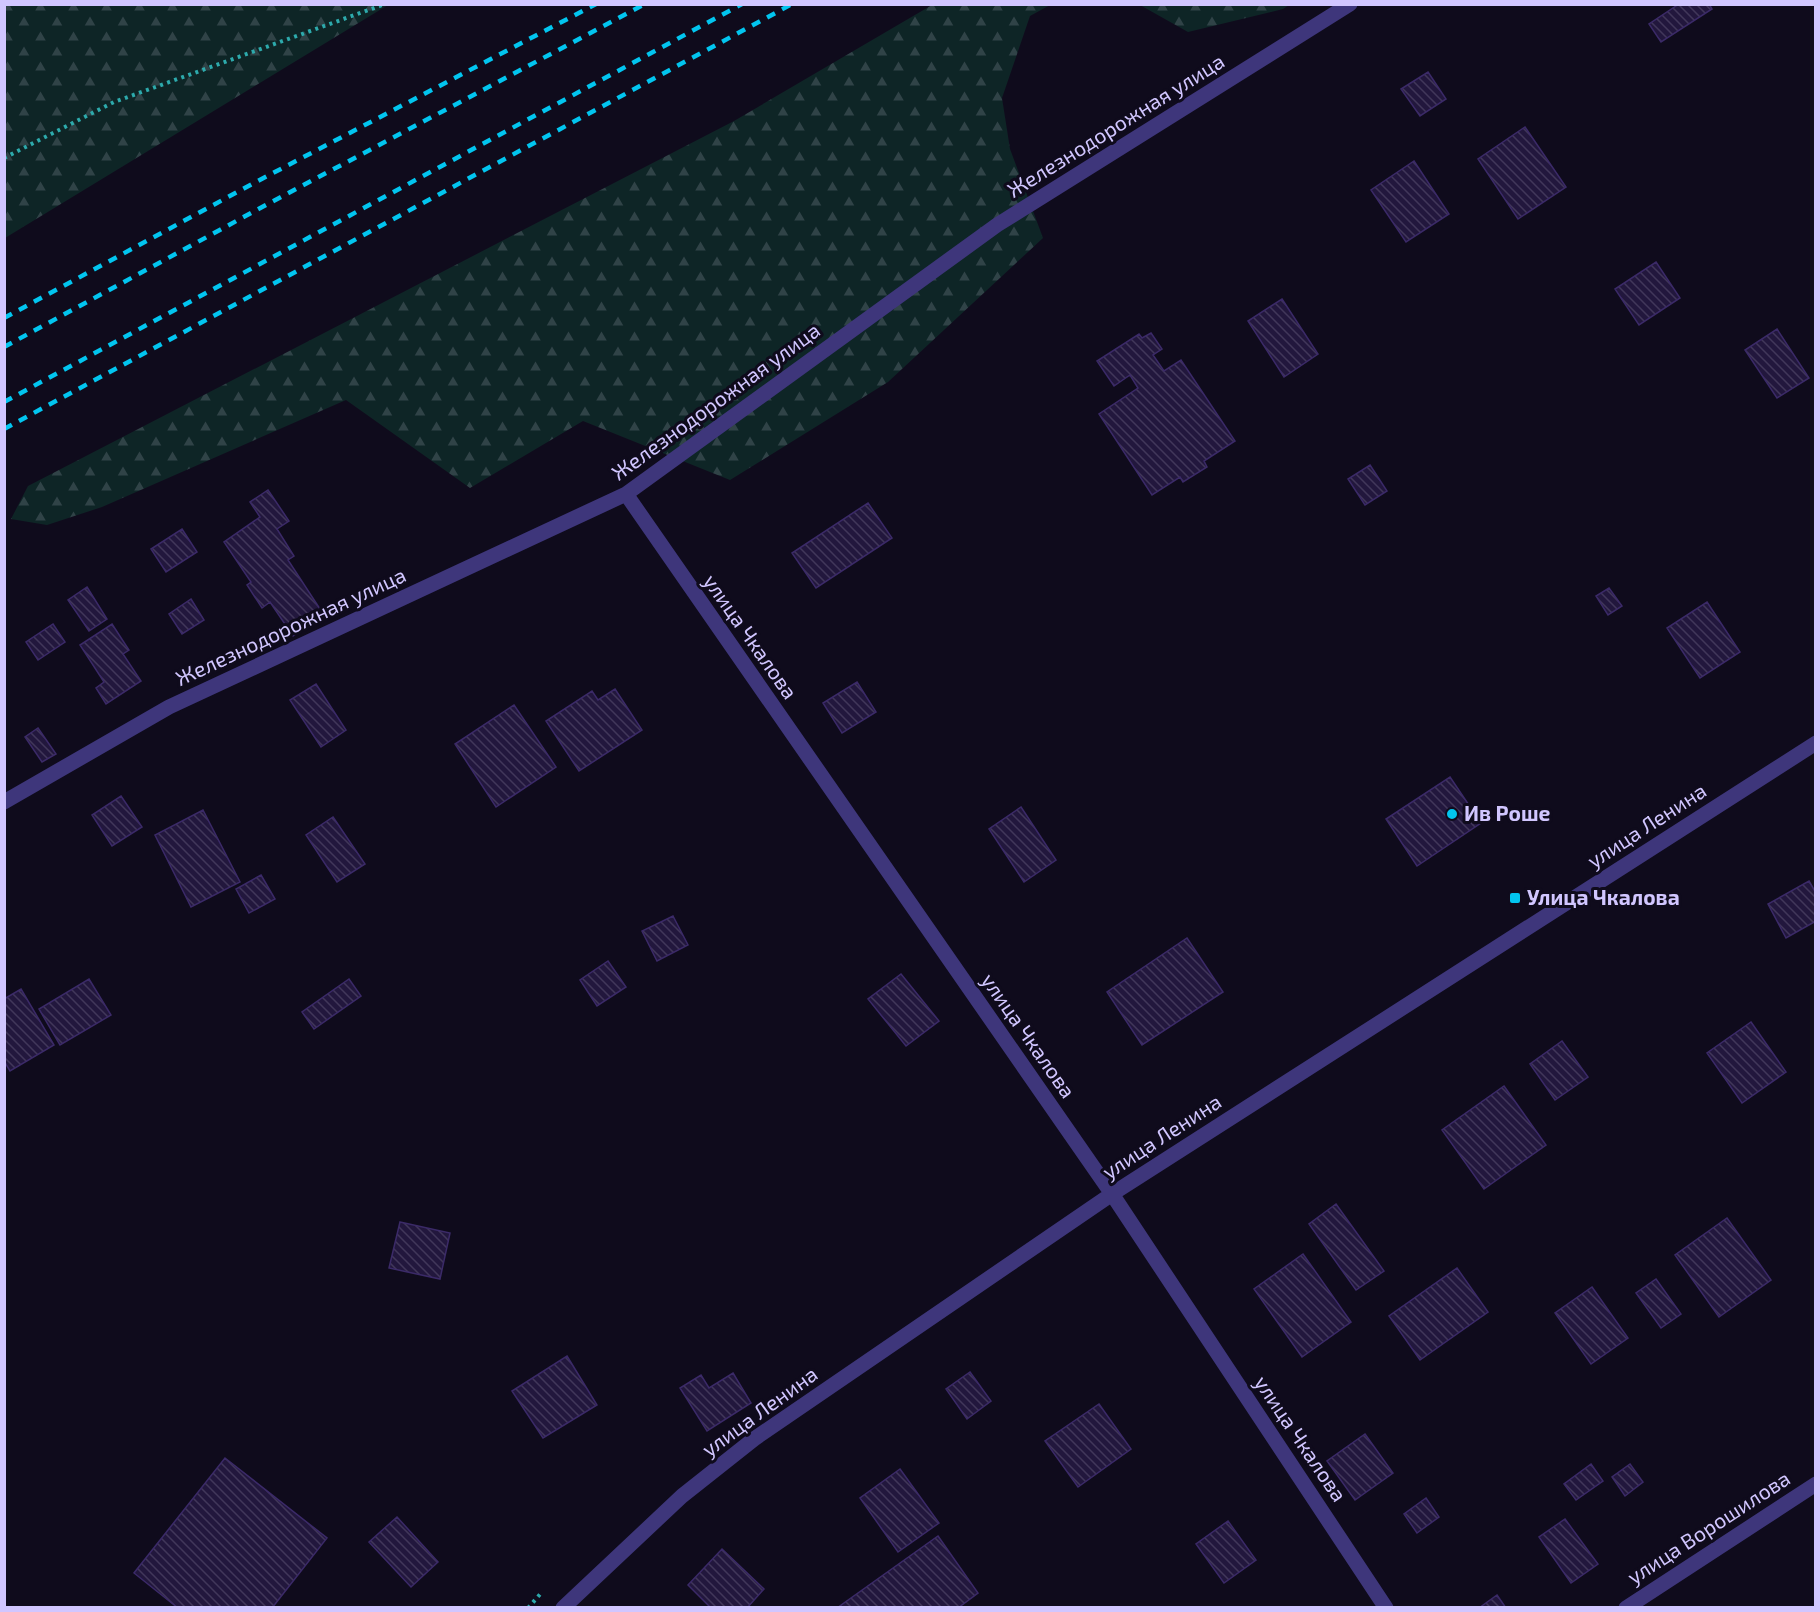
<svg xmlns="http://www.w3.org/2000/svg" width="1820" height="1612" font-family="'Exo 2',sans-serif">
<defs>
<pattern id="forest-firs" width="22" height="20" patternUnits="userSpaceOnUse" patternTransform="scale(1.5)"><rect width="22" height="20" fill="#0e2526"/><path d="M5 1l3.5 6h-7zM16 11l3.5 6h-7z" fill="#304347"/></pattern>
<pattern id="building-back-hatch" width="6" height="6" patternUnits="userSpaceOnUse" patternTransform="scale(1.5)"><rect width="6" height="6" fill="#22173d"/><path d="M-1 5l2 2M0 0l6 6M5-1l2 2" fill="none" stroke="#41375a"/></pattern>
</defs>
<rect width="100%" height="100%" fill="#0f0b1c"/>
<!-- forest -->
<path fill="url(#forest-firs)" d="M 5,4 L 388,4 L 388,5 L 5,238 Z
M 932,5 L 1050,5 L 1030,16 L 1002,98 L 1010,149 L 1043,238 L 888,382 L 730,480 L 583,421 L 470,488 L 346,400 L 102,507 L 47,525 L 11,519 L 28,486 L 734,121 Z
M 1140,5 L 1289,5 L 1283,9 L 1188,32 Z"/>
<!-- building -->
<path fill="url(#building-back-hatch)" stroke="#3b2a68" stroke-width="1.5" d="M 1679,4 L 1709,4 L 1712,9 L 1661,42 L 1649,24 Z
M 1428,72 L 1446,99 L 1420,116 L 1401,89 Z
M 1525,127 L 1566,187 L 1518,219 L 1478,159 Z
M 1414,161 L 1449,214 L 1406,242 L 1371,190 Z
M 1656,262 L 1680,298 L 1639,325 L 1615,289 Z
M 1282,299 L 1318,354 L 1284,377 L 1248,321 Z
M 1777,329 L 1809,378 L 1777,398 L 1745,350 Z
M 1151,333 L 1162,349 L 1153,355 L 1164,371 L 1181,360 L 1235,441 L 1204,461 L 1207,467 L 1183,482 L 1180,477 L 1152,495 L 1099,414 L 1138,388 L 1130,375 L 1114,386 L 1097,361 L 1139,334 L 1142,338 Z
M 1370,465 L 1387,491 L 1365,505 L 1348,479 Z
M 268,490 L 289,521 L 277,529 L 294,556 L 288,560 L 324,615 L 293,636 L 270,602 L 262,608 L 247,585 L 251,582 L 224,542 L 260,517 L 250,502 Z
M 868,503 L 892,538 L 816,588 L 792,553 Z
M 182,529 L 197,552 L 166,572 L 151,549 Z
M 87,587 L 107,619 L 89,631 L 68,600 Z
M 1609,588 L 1622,606 L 1608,615 L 1596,596 Z
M 191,599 L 204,620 L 182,634 L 169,614 Z
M 1707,602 L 1740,652 L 1700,678 L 1667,628 Z
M 53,624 L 65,642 L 38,660 L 26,642 Z
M 112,624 L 129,650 L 123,654 L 141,681 L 106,704 L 96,688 L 104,682 L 80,645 Z
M 857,682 L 876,712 L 842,733 L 823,703 Z
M 316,684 L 346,730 L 321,747 L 290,700 Z
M 615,689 L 642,730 L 579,771 L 546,721 L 592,691 L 598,700 Z
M 514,705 L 556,767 L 496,807 L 455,744 Z
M 38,728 L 56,754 L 42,762 L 25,737 Z
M 1450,777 L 1481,823 L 1417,866 L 1386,819 Z
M 121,796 L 142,827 L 112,846 L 92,815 Z
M 1021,807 L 1056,860 L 1024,882 L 989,829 Z
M 203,810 L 240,882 L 191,907 L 155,835 Z
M 333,817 L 365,864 L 337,882 L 306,835 Z
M 261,875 L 275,899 L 249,913 L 236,889 Z
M 1809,881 L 1816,893 L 1816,921 L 1786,938 L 1768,904 Z
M 673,916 L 688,945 L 657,961 L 642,931 Z
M 1187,938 L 1223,992 L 1142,1045 L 1107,992 Z
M 608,961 L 626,987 L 597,1006 L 580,980 Z
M 901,974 L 939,1021 L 906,1046 L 868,999 Z
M 89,979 L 111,1015 L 60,1045 L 39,1009 Z
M 349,979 L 361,996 L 314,1029 L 302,1012 Z
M 21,989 L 54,1045 L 10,1071 L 4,1061 L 4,999 Z
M 1751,1022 L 1786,1072 L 1742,1103 L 1707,1053 Z
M 1562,1041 L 1588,1077 L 1555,1100 L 1530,1064 Z
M 1504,1086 L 1546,1145 L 1484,1189 L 1442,1130 Z
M 1336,1204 L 1384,1271 L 1356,1290 L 1309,1224 Z
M 1727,1218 L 1771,1280 L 1719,1317 L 1675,1255 Z
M 400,1222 L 450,1233 L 440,1279 L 389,1268 Z
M 1303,1254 L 1351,1322 L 1302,1357 L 1254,1289 Z
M 1457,1268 L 1488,1312 L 1420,1360 L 1389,1316 Z
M 1656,1279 L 1681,1314 L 1661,1328 L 1636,1293 Z
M 1592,1287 L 1628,1338 L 1591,1364 L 1555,1313 Z
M 567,1356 L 597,1405 L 543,1438 L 512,1391 Z
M 970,1372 L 991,1401 L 967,1419 L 946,1389 Z
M 733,1373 L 751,1403 L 707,1431 L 680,1388 L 701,1375 L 709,1388 Z
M 1099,1404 L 1131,1449 L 1078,1487 L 1045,1441 Z
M 1365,1434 L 1393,1473 L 1355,1500 L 1327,1461 Z
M 225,1458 L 327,1538 L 272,1608 L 178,1608 L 134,1573 Z
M 1591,1464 L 1603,1481 L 1576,1500 L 1564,1484 Z
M 1630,1464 L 1643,1482 L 1625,1496 L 1612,1477 Z
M 900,1469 L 939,1523 L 898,1552 L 860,1498 Z
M 1426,1498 L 1439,1517 L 1417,1533 L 1404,1514 Z
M 397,1517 L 438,1562 L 411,1587 L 369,1542 Z
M 1565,1519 L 1598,1564 L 1571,1583 L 1539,1537 Z
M 1228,1521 L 1256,1560 L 1224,1583 L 1196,1544 Z
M 938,1536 L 978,1593 L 958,1608 L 837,1608 Z
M 722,1549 L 764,1589 L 747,1608 L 711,1608 L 688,1585 Z
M 1497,1595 L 1506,1608 L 1479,1608 Z"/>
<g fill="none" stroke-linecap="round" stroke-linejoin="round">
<!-- path -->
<path stroke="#2daaac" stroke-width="4" stroke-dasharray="3 4.5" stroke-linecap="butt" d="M 4,158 L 114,102 L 385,4
M 528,1608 L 542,1592"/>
<!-- minor -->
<path stroke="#3e367b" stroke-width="15" d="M 626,494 L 1112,1194 L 1386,1608
M 4,802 L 169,707 L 626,494 L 997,225 L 1350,4
M 563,1608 L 682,1496 L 754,1439 L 1112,1194 L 1816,743
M 1626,1608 L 1816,1484"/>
<!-- rail -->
<path stroke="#02c5ef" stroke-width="4.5" stroke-dasharray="9 8" stroke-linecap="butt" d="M 4,318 L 254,183 L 596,4
M 4,347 L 264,206 L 645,4
M 4,402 L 742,4
M 4,429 L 792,4"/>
</g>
<!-- markers -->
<g fill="#02c5ef" stroke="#0f0b1c" stroke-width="2">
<circle cx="1452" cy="814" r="6"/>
<rect x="1509" y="892" width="12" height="12" rx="3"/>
</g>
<g text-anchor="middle" stroke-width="6" stroke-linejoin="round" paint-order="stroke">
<!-- street labels -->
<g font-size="21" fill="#d1c6ff" stroke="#0f0b1c">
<text transform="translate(1116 126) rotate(-32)" y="7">Железнодорожная улица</text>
<text transform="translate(716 402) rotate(-36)" y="7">Железнодорожная улица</text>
<text transform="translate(291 627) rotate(-25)" y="7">Железнодорожная улица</text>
<text transform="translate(750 637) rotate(55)" y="7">улица Чкалова</text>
<text transform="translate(1647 826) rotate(-33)" y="7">улица Ленина</text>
<text transform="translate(1028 1036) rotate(55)" y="7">улица Чкалова</text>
<text transform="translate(1162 1137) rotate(-33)" y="7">улица Ленина</text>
<text transform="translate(760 1412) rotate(-36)" y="7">улица Ленина</text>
<text transform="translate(1300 1439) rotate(56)" y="7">улица Чкалова</text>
<text transform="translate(1709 1528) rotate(-33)" y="7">улица Ворошилова</text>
</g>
<!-- poi labels -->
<g font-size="21" font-weight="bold" fill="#d1c6ff" stroke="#0f0b1c" text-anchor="start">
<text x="1464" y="821">Ив Роше</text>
<text x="1527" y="905">Улица Чкалова</text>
</g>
</g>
<!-- border -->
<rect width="1820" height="1612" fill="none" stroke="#d1c6ff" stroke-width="12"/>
</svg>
